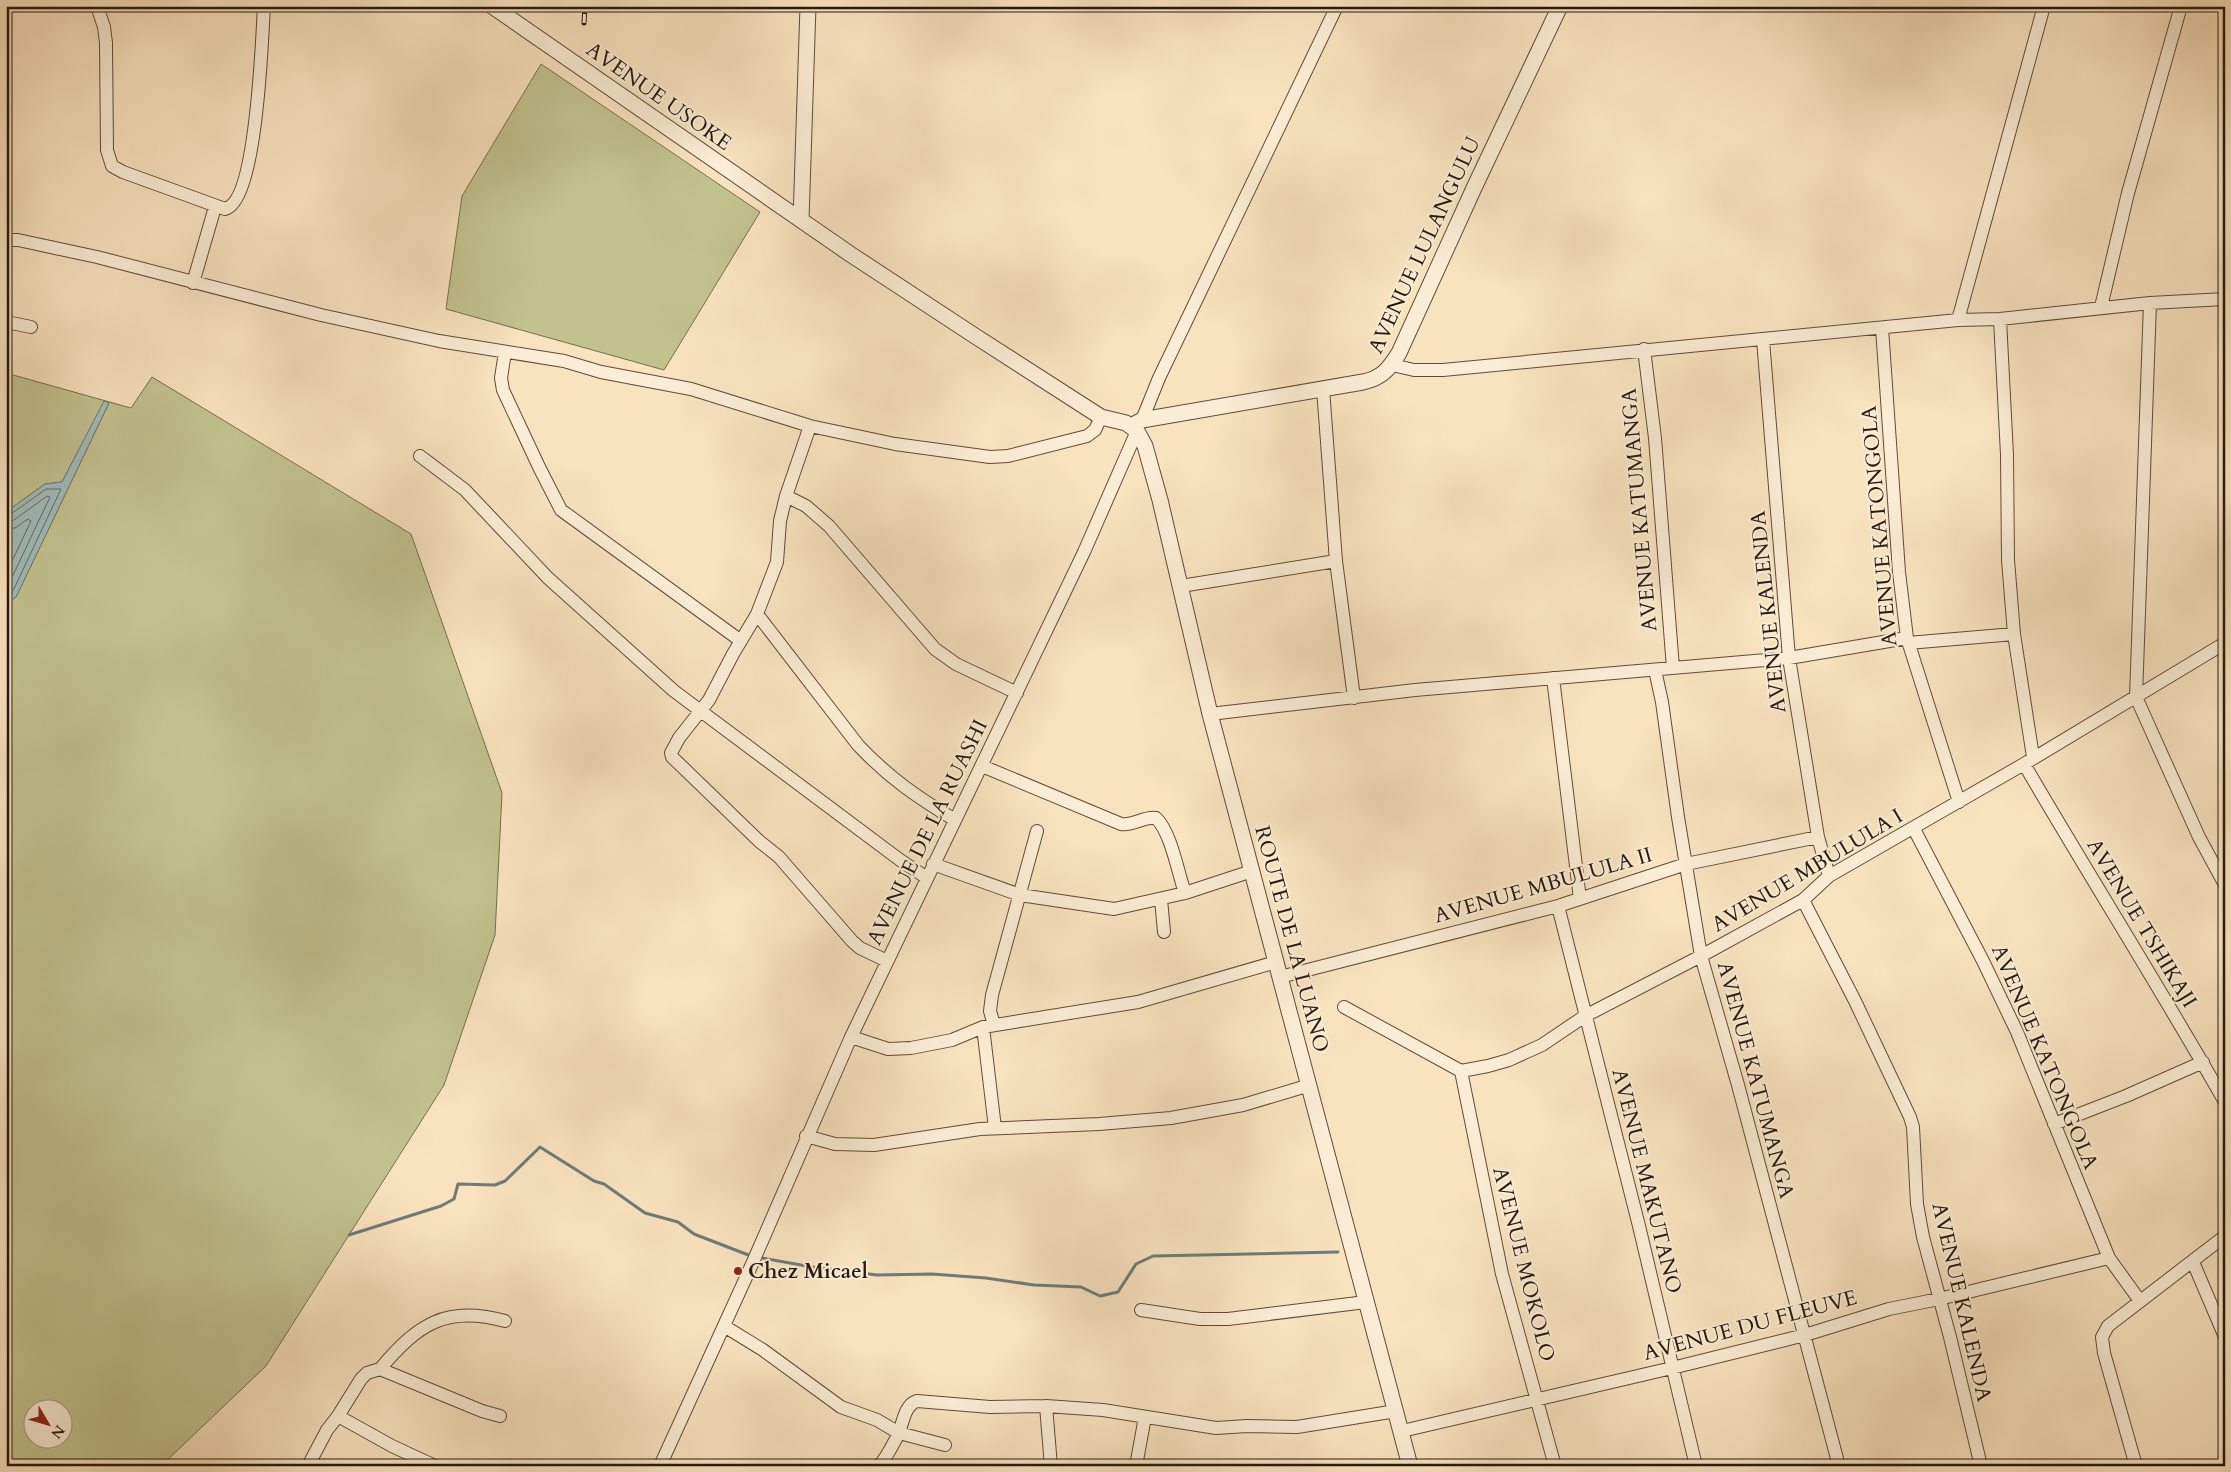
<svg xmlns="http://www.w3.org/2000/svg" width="2231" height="1472" font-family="Cardo,serif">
<rect width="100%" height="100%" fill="#f9e3bf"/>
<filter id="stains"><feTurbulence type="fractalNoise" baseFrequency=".004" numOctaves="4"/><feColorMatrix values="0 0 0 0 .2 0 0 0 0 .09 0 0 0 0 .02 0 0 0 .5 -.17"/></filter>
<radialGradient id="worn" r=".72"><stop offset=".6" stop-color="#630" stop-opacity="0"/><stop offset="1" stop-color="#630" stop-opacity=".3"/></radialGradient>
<!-- green -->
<path fill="#c2c28f" stroke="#746e50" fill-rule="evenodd" d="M 541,64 L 760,212 L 664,370 L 446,309 L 462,196 Z
M 6,373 L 131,408 L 152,377 L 411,534 L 502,793 L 495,935 L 444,1085 L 266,1366 L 161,1466 L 6,1466 L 6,605 L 16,597 L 109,403 L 104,402 L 62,482 L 45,484 L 6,512 ZM 32,1410 L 62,1410 L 62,1440 L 32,1440 Z"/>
<!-- water -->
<path fill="#a1bcbb" stroke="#707b77" d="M 104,401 L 109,403 L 16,597 L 6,605 L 6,512 L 45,484 L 62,482 Z"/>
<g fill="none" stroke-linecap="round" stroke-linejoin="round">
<!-- shore -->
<path stroke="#646a66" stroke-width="1" d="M 6,515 L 11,514 L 46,489 L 61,489 L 12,593 L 6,598
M 6,522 L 14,520 L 47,496 L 50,497 L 6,590
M 6,529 L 15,528 L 28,519 L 31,521 L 6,574"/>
<!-- stream -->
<path stroke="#707b77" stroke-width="3" d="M 349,1235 L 441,1206 L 454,1199 L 458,1184 L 495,1185 L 505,1181 L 540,1147 L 594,1181 L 604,1184 L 645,1213 L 678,1222 L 694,1234 L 751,1256
M 757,1257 L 812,1267 L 877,1275 L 932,1274 L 986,1278 L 1034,1285 L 1081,1287 L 1100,1296 L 1118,1292 L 1136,1264 L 1153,1256 L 1338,1252"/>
<!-- minor casing -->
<g stroke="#5c4c3c" stroke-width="14">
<path id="minor" d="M 97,6 L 104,27 L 106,43 L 107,150 L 112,166 L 123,172 L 225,209 C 257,201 262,38 264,6
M 6,240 L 18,240 L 97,257 L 321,315 L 439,341 L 564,361 L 601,372 L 691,389 L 810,426 L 895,444 L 990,457 L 1008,456 L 1087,436 L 1095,430 L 1101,417
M 193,283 L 215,207
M 2150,303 L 2136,697 L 2199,837 L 2225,885
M 2101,307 L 2128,193 L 2181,6
M 2000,319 L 2007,455 L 2008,560 L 2014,634 L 2033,757
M 1958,320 L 2044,6
M 6,322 L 31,327
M 1882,328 L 1899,572 L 1907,638 L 1959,802
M 1763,340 L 1789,658 L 1818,837 L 1829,876
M 1644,349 L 1655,438 L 1673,668
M 505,352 L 501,378 L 503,390 L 539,467 L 561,510 L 741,641
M 1392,365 L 1414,370 L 1443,370 L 1958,320 L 2000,319 L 2150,303 L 2225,299
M 1323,389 L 1336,561 L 1354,698
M 1142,420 L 1159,378 L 1337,6
M 810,426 L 786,496 L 780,521 L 777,562 L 757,614 L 733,654 L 709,700 L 679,738 L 671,753 L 672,757 L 759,841 L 779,857 L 852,941 L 860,948 L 887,961
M 420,456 L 465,490 L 548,578 L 674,691 L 900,860 L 927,878
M 786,496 L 806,506 L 829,526 L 935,649 L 956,664 L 1017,693
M 1181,586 L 1336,561
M 757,614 L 858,745 C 889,778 917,797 955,820
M 1908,643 L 2014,634
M 1655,670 L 1662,702 L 1678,817 L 1701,956 L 1738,1085 L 1839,1466
M 1553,678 L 1580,899
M 1210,714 L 1415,690 L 1789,658 L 1907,638
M 2024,764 C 2090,877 2160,988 2225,1102
M 982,766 L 1121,824 C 1134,826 1144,816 1156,818 C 1171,832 1178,873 1185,893
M 1914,829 L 1983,961 L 2017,1032 L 2109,1258 L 2140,1301
M 933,864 L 1020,895 L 1114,909 L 1185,893 L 1252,871
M 1161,899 L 1164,932
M 1803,900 L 1855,1001 L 1910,1117 L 1913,1127 L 1917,1204 L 1923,1237 L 1950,1337 L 1981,1466
M 1558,906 L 1639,1226 L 1696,1466
M 1280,977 L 1558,906 L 1686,864 L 1818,837
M 1344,1007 L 1461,1071 L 1488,1066 L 1509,1060 L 1542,1045 L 1585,1016 L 1701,956 L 1803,900 L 1829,876 L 2024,764 L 2225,643
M 994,1025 L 990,1011 L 992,995 L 1037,831
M 983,1027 L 995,1128
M 851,1037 L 888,1049 L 911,1048 L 952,1040 L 983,1027 L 1138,1002 L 1276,962
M 1461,1071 L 1502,1274 L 1555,1466
M 2054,1124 L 2126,1096 L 2203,1062
M 806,1136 L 835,1144 L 874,1145 L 980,1129 L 1099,1124 L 1171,1118 L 1243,1105 L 1310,1085
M 2193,1262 L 2225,1337
M 1141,1310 L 1200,1319 L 1228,1319 L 1366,1302
M 724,1326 L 763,1350 L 841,1407 L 877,1420 L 899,1433 L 945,1445
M 380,1369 C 418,1324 446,1305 505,1321
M 1046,1406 L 1051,1466
M 338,1416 L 392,1446 L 435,1466
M 1402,1431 L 1672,1368 L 1805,1335 L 1889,1309 L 1939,1299 L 2109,1258
M 308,1466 L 327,1430 L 338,1416 L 361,1379 L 367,1373 L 380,1369 L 482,1411 L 500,1416
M 660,1466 L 753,1262 L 851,1037 L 1084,552 L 1137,431
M 879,1466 C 887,1457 892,1446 898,1435 C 903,1424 904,1405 917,1401 L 990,1407 L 1046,1406 L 1103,1410 L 1216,1428 L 1247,1426 L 1297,1427 L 1396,1411
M 1136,1466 L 1145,1417
M 2136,1466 L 2104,1353 L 2102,1337 L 2108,1326 L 2225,1236"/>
</g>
<!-- tertiary casing -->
<g stroke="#5c4c3c" stroke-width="17">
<path id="tertiary" d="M 492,6 L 850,254 L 975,336 L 1101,417 L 1126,423 L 1137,431 L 1145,446 L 1160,500 L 1210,714 L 1410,1466
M 801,220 L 808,6
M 1131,426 L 1142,420 L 1363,382 C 1382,378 1389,369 1399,353 L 1474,188 L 1560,6"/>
</g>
<!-- minor -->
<use href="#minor" stroke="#fbedd5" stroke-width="12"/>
<!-- tertiary -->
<use href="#tertiary" stroke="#fbedd5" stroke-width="15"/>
<!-- rail casing -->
<g stroke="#271910" stroke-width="5">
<path id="rail" d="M 584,23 L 585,6"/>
</g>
<!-- rail -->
<use href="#rail" stroke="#fbedd5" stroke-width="3" stroke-dasharray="9" stroke-linecap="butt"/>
</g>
<!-- markers -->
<circle fill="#8f2418" stroke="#fbedd5" stroke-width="2" cx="738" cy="1271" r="5"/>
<g text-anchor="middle" stroke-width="4" stroke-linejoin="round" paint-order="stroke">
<!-- street labels -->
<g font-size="21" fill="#271910" stroke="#fbedd5">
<text transform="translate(659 96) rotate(35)" y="7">AVENUE USOKE</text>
<text transform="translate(1424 245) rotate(-65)" y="7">AVENUE LULANGULU</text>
<text transform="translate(1639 510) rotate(-95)" y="7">AVENUE KATUMANGA</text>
<text transform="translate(1879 526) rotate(-95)" y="7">AVENUE KATONGOLA</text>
<text transform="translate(1768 612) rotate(-96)" y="7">AVENUE KALENDA</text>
<text transform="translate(927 832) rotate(-64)" y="7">AVENUE DE LA RUASHI</text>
<text transform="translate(1807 870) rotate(-31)" y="7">AVENUE MBULULA I</text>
<text transform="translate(1543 885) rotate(-16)" y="7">AVENUE MBULULA II</text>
<text transform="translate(2142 923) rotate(59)" y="7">AVENUE TSHIKAJI</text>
<text transform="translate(1292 939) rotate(75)" y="7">ROUTE DE LA LUANO</text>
<text transform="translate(2045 1057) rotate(67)" y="7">AVENUE KATONGOLA</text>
<text transform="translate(1756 1080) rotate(75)" y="7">AVENUE KATUMANGA</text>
<text transform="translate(1647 1181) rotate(76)" y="7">AVENUE MAKUTANO</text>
<text transform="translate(1524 1264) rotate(76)" y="7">AVENUE MOKOLO</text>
<text transform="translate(1962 1302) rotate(77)" y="7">AVENUE KALENDA</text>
<text transform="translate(1750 1325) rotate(-15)" y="7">AVENUE DU FLEUVE</text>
</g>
<!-- poi labels -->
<g font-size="21" font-weight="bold" fill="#271910" stroke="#fbedd5" text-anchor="start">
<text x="748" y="1278">Chez Micael</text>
</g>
</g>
<!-- margin -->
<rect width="2231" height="1472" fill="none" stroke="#f9e3bf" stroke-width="25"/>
<rect x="8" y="8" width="2216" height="1457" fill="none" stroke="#271910" stroke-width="2.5"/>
<rect x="12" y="12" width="2206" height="1447" fill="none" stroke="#271910"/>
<!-- north arrow -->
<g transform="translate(48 1424) rotate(128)"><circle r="24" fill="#fbedd5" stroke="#a69886"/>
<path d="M0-4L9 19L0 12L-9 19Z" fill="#8f2418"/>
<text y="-8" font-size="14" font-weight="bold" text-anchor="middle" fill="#271910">N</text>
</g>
<rect width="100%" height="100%" filter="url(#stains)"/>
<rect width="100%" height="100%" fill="url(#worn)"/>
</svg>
